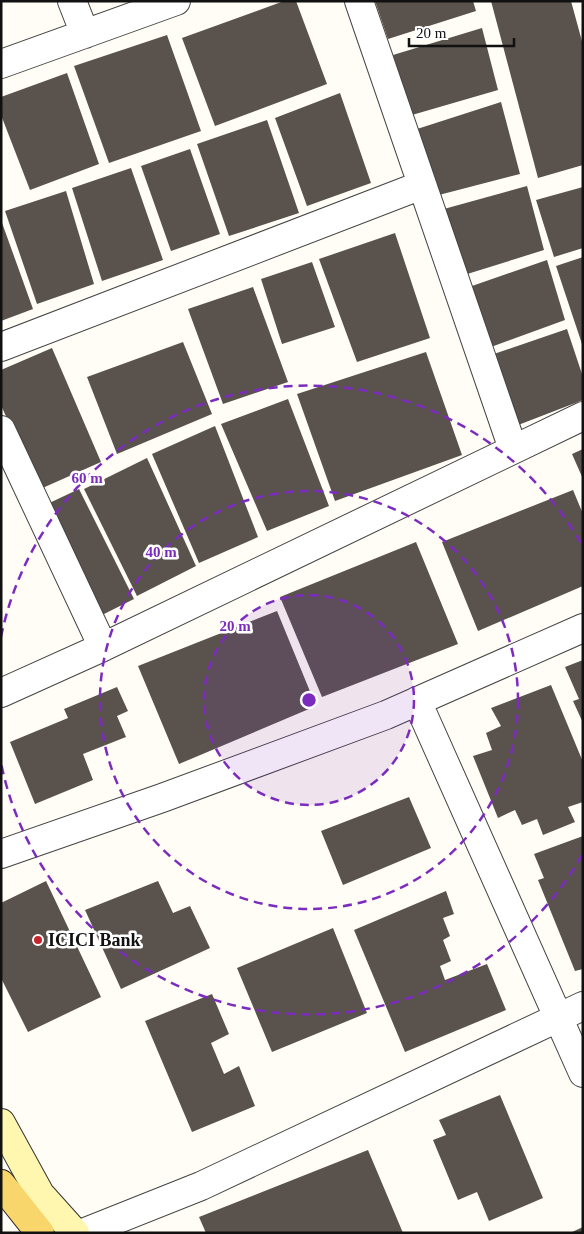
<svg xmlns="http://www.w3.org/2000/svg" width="584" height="1234" font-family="'Times New Roman',serif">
<rect width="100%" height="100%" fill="#fffdf5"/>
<!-- building -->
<path fill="#5a524d" d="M 284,1 L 296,1 L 327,84 L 215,126 L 182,38 Z
M 375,1 L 473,1 L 476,11 L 388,39 Z
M 491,1 L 571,1 L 583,45 L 583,165 L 538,178 Z
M 482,28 L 498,90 L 412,115 L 393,55 Z
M 167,35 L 201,131 L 109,163 L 74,66 Z
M 67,73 L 99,164 L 30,190 L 1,115 L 1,97 Z
M 340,93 L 371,183 L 307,206 L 275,118 Z
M 501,102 L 520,174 L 435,196 L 414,130 Z
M 267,120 L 299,213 L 229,236 L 197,144 Z
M 190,149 L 220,234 L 171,251 L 141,166 Z
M 131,168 L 163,260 L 102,281 L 72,188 Z
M 527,186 L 544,250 L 464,275 L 444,209 Z
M 583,187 L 583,248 L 554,257 L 536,200 Z
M 66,191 L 94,284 L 37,304 L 5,211 Z
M 1,220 L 33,309 L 1,321 Z
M 395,233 L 430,338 L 357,362 L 319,259 Z
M 583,257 L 583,344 L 582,344 L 556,266 Z
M 547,260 L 565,320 L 491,347 L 472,286 Z
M 312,262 L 335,327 L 282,344 L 261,279 Z
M 253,287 L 288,382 L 223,404 L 188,309 Z
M 567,329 L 583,377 L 583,400 L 513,427 L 488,356 Z
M 183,342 L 212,414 L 117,454 L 87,377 Z
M 52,348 L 101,462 L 38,490 L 1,405 L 1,370 Z
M 426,352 L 462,455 L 335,501 L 297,394 Z
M 288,399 L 329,506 L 267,531 L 221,424 Z
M 215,426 L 258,537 L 199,563 L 152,454 Z
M 583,449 L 583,479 L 572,454 Z
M 147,458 L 196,566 L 137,596 L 84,489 Z
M 79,489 L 134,599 L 98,617 L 43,506 Z
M 573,490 L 583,514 L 583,586 L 478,631 L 442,542 Z
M 416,542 L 458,644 L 322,697 L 280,597 Z
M 277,611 L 316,706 L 179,764 L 138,666 Z
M 583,660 L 583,723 L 573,701 L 579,699 L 565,667 Z
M 551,685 L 583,762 L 583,802 L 568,807 L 575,822 L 543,835 L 537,819 L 522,825 L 515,810 L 498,818 L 473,756 L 492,750 L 486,733 L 501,726 L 491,708 Z
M 117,687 L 128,711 L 117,716 L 126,737 L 83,754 L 93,780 L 35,804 L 10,742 L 68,718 L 64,709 Z
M 409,797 L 431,848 L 343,885 L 321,831 Z
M 583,836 L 583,969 L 575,971 L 538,880 L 544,878 L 534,854 Z
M 46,881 L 101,997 L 28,1032 L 1,978 L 1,903 Z
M 158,881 L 173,913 L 190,906 L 210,948 L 121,989 L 85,910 Z
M 446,891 L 454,914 L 443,918 L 450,936 L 443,940 L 451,961 L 440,966 L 445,980 L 487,964 L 506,1010 L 405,1052 L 354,930 Z
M 333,928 L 367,1013 L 272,1052 L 237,968 Z
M 212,994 L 229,1034 L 211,1043 L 224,1074 L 239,1066 L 255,1106 L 192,1132 L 145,1021 Z
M 500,1095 L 543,1198 L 489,1221 L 477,1192 L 458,1200 L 433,1140 L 446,1135 L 439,1120 Z
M 368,1150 L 403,1233 L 206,1233 L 199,1217 Z
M 583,1227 L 583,1233 L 570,1233 Z"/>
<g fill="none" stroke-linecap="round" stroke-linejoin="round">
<!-- street casing -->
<g stroke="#444" stroke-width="30">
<path id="street" d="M 72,1 L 85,34
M 359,1 L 513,449
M 1,64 L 176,1
M 1,347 L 422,185
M 1,430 L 103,647
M 1,693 L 103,647 L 583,416
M 417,701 L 583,1073
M 1,854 L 162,798 L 386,715 L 583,628
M 83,1233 L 201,1186 L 583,1006"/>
</g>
<!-- secondary casing -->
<g stroke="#333" stroke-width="30">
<path id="secondary" d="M 1,1123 L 40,1194 L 75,1233"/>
</g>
<!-- primary casing -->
<g stroke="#222" stroke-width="30">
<path id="primary" d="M 1,1184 L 40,1233"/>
</g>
<!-- street -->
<use href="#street" stroke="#fff" stroke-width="28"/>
<!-- secondary -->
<use href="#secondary" stroke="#fff6b0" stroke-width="28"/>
<!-- primary -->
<use href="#primary" stroke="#f9d66b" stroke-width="28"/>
</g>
<!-- distance rings -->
<circle cx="309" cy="700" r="105" fill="#7b2cbf" fill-opacity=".12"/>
<g fill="none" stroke="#7b2cbf" stroke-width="2.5" stroke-dasharray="9 6">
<circle cx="309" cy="700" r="105"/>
<circle cx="309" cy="700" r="209"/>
<path d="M582 855A314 314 0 0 1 1 763M1 637A314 314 0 0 1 582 545"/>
</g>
<!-- markers -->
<circle fill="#c4262e" stroke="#fff" stroke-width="2" cx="38" cy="940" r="5"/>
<g text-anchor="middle" stroke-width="5" stroke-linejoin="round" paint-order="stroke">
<!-- poi labels -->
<g font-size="18" font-weight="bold" fill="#111" stroke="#fff" text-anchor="start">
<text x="48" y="946">ICICI Bank</text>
</g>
</g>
<circle cx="309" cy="700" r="8" fill="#7b2cbf" stroke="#fff" stroke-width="2.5"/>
<g font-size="15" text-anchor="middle" font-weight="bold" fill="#7b2cbf" stroke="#fff" stroke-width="5" stroke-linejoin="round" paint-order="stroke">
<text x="87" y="483">60 m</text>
<text x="161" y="557">40 m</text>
<text x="235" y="631">20 m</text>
</g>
<!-- border -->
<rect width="584" height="1234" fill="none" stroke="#111111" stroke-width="5"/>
<!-- scale -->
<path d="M409 38v8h105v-8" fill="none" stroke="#111111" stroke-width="2.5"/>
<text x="416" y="38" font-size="15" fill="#111111" stroke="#ffffff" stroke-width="4" paint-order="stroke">20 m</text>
</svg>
